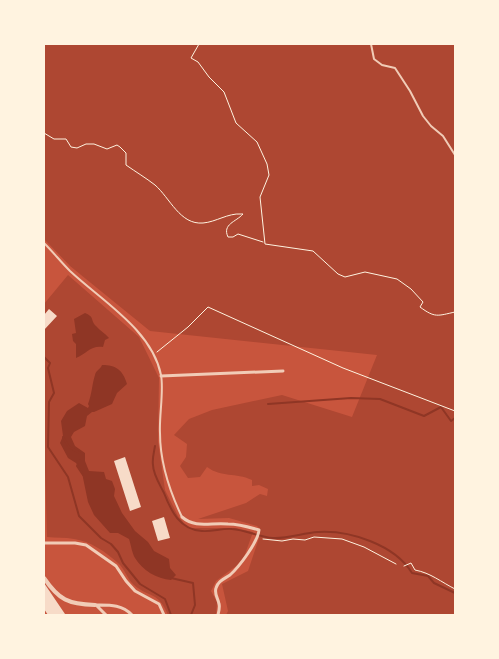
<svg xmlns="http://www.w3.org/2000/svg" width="499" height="659" font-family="'DejaVu Sans',sans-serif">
<rect width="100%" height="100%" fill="#c8553d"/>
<!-- green -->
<path fill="#ae4732" d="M 44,44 L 455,44 L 455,615 L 226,615 L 228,611 L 222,584 L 248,571 L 260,535 L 260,529 L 257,526 L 229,518 L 198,519 L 246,503 L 260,494 L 267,496 L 268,489 L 259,485 L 252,486 L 252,480 C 235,472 222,478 207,467 L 200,477 L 188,478 L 180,466 L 186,457 L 187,444 L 174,435 L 189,419 L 212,410 L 282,395 L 352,417 L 377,355 L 150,331 L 70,266 L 44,239 Z
M 68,275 L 139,337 L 159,378 L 158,441 L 165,490 L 178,516 L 188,528 L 236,528 L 253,532 L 244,557 L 236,566 L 216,581 L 211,591 L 217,602 L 216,615 L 168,615 C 158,591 151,599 134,585 C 127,579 125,569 118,563 C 106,552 90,541 74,539 C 65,537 56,538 47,537 L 44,435 L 44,304 Z"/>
<!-- water -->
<path fill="#8f3625" d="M 85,313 C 95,317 90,320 96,326 C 100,331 105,333 109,338 L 105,340 L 103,347 C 91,345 86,354 76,358 L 76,344 L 73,341 L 72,334 L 76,333 L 74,319 Z
M 102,365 C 116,365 123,370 127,384 L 117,393 L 112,404 L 94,412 L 92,412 L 87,416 L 85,426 L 74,432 L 71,437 L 75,446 L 85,453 L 85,461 L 89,471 L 104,472 L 106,479 L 112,481 L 115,489 L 114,496 L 122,513 L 135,531 L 148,542 L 154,551 L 169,559 L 170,568 L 176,575 L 171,580 C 157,579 142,570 135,558 C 132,553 131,545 129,539 L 118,533 L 110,533 L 94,515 L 88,502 L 82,473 L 76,463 L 68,458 L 60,443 L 63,436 L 61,421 L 67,411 L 79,403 L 88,408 L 89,406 L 88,404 C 92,394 92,384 95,375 C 96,370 100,370 102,365 Z"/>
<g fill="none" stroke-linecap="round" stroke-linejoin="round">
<!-- stream -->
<path stroke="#8f3625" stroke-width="2" d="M 44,357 L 50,363 L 48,368 L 54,393 L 49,402 L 48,447 L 68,477 L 79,516 L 101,538 L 111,544 L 118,552 L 123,563 L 140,584 L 165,599 L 171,615
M 268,404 L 351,398 L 380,399 L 424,416 L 441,407 L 451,421 L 455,418
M 63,437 L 69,447 L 80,453 L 80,459
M 155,446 C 154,452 152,459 153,465 C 153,474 160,485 164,493 C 171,511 180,530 202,531 C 212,532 222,528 232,529 C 246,530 259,537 273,538 C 287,539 303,533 318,532 C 350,530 395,545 412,573 L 428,576 L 434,583 L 455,593
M 78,464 L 77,466 L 83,475
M 171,578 L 193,583 L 195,605 L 191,615"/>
</g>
<!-- building -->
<path fill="#f7dbc8" d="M 49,309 L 57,316 L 44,330 L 44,315 Z
M 125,457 L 141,507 L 130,511 L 114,461 Z
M 164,517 L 170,538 L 158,541 L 152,521 Z
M 44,583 L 65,614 L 62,615 L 48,615 L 44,609 Z"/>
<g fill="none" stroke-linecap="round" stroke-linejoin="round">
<!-- path -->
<path stroke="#fff3e0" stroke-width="1" d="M 199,44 L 191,58 L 198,62 L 209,77 L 224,92 L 236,123 L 257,142 L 267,164 L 269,175 L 260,197 L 265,244 L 313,251 L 338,274 L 345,277 L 365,272 L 397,279 L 411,289 L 423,302 L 420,307 C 435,318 437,316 455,312
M 44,133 L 54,139 L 66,139 L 71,147 L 77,148 L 86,144 L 94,144 L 107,149 L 117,145 L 120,147 L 126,153 L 126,165 C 136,172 146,178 155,185 C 170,198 180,225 203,223 C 216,222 228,213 241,214 L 243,214 C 236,222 222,224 228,237 L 233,237 L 238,234 L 263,242
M 157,352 L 188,327 L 208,307 L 343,368 L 455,411
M 263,539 L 282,541 L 293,539 L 305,540 L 314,537 L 342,539 L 364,547 L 396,564
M 404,566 L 411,563 L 415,570 C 431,573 441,582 455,589"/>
<!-- service -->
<path stroke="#f1ccb7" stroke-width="2" d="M 371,44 L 374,59 L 382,65 L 395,68 L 410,91 L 423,116 L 431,126 L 443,136 L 455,155
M 44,243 C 53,252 61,262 70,271 C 102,301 152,330 161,375 C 164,391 159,416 160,433 C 160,463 169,490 182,517"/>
<!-- minor -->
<path stroke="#f1ccb7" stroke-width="3" d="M 161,376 L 283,371
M 182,517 C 196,529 211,522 228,524 C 238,524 249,527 259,530 C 258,542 239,567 230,575 C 224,579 218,581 216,588 C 214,594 218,598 219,604 C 220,607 219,611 218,615
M 44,543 L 75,543 L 86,545 L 116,566 L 126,581 L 135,591 L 159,604 L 164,615
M 95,605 C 109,605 122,604 132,615
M 96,605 L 106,615"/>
<!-- tertiary -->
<path stroke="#f1ccb7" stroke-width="4" d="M 44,578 C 59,600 68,604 95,605"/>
</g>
<!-- border -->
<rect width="499" height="659" fill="none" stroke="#fff3e0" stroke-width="90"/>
</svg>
